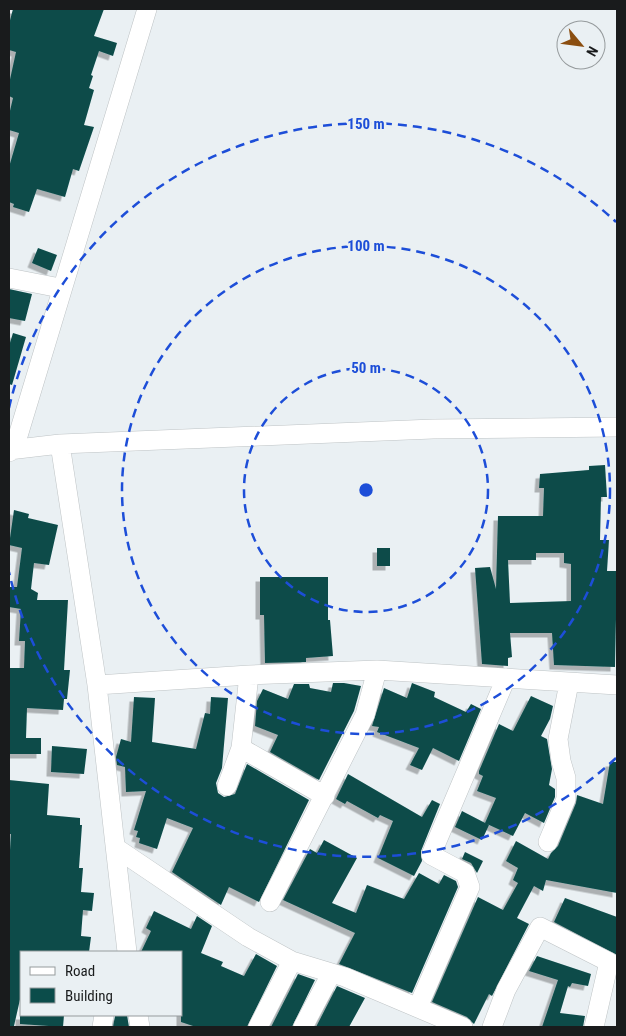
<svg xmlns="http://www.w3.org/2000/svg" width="626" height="1036" font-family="'Roboto Condensed',sans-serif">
<defs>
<filter id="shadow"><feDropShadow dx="-4.5" dy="4.5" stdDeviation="0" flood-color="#0004"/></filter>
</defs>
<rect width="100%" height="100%" fill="#eaf0f3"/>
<!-- building -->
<path fill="#0b4c4a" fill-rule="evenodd" filter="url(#shadow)" d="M 13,9 L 104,9 L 94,36 L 117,43 L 113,56 L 99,51 L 91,75 L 93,76 L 89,88 L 94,90 L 84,125 L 94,127 L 79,171 L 73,169 L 65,197 L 37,189 L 29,212 L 13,207 L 14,204 L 9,202 L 9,167 L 19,133 L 9,130 L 9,115 L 13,98 L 9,96 L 9,84 L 16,52 L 9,50 L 9,24 Z
M 38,248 L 57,255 L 51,271 L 32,263 Z
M 9,289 L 32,294 L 25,321 L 9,318 Z
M 13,333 L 26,337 L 12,385 L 9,384 L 9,346 Z
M 605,465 L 607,497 L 601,497 L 600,540 L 609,540 L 607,571 L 617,571 L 615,667 L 554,665 L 552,633 L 510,633 L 512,657 L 508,658 L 508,666 L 482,664 L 475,568 L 490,567 L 496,589 L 498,516 L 543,516 L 544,488 L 539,488 L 540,474 L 589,470 L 589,466 ZM 536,553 L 564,553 L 564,563 L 571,564 L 571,601 L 510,603 L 508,560 L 536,560 Z
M 14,510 L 29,514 L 28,518 L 58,525 L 49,565 L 34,563 L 31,589 L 38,593 L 37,600 L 68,600 L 64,670 L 70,670 L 67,699 L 64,699 L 63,710 L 27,708 L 26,738 L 41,738 L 41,754 L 9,754 L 9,668 L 24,668 L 25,641 L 19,641 L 21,609 L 9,607 L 9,587 L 17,587 L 22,548 L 9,545 Z
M 377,548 L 390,548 L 390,566 L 377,566 Z
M 260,577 L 328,577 L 328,620 L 330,620 L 333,656 L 306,658 L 306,662 L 265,663 L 264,615 L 260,615 Z
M 333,683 L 344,683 L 361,686 L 354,711 L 319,780 L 270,752 L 278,735 L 255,726 L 257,701 L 263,689 L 288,699 L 294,684 L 309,684 L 310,688 L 331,692 Z
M 412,683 L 435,692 L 434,697 L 466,712 L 471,704 L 481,709 L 459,761 L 433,748 L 422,770 L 410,765 L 419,748 L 377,732 L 379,727 L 372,726 L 384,688 L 407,698 Z
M 531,696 L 553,706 L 550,719 L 541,736 L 547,739 L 552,769 L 549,785 L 555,789 L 555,797 L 544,823 L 525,813 L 513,836 L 485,823 L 496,798 L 477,791 L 483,776 L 479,774 L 479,771 L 499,724 L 513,731 Z
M 134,697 L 155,698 L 152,742 L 196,749 L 205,713 L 210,714 L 211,697 L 228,698 L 222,768 L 216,783 L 218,793 L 224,797 L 235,794 L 247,764 L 309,800 L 259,902 L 229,887 L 221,905 L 172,872 L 193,828 L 167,818 L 157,849 L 139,843 L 140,838 L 136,837 L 138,831 L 134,830 L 146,791 L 126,792 L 125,767 L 117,765 L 116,757 L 121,739 L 131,742 Z
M 52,746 L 87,749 L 84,774 L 51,772 Z
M 610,762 L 617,762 L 617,893 L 546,880 L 543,891 L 534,886 L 517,918 L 529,924 L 492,996 L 489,994 L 474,1024 L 467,1017 L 432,1002 L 478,897 L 503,910 L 518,883 L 513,880 L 518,868 L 506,861 L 516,841 L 548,859 L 551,853 L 558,846 L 576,803 L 577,795 L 603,804 Z
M 348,774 L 422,817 L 432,800 L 440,804 L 421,851 L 422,861 L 414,876 L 378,858 L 393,821 L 380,815 L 378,818 L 347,801 L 345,804 L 336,799 Z
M 9,780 L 49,784 L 47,815 L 80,818 L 80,825 L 82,825 L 79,868 L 83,868 L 81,892 L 94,893 L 92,911 L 83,910 L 81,936 L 91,937 L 89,952 L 21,952 L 21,995 L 14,1026 L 9,1026 L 9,866 L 11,834 L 9,834 Z
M 462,811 L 489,825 L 482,840 L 455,827 Z
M 324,840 L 357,858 L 332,903 L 356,913 L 367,885 L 404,899 L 419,873 L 439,884 L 444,875 L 456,881 L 458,887 L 412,993 L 339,964 L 355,933 L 283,900 L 310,849 L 317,853 Z
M 465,852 L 483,861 L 477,873 L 471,863 L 462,859 Z
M 565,898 L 617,917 L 617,955 L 554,922 Z
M 154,911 L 191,929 L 197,916 L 212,926 L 201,953 L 223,962 L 221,966 L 244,976 L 256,954 L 277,966 L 247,1027 L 196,1027 L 181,1022 L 181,952 L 141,952 L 151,931 L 146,928 Z
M 537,956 L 591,974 L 588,986 L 572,983 L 570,987 L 568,986 L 560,1013 L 585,1016 L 583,1027 L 542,1027 L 558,980 L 529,971 Z
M 298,974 L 315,980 L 292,1027 L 271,1027 Z
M 337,986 L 365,998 L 349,1027 L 316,1027 Z
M 20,1015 L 64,1015 L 63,1027 L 20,1024 Z
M 123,1015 L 127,1015 L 129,1027 L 113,1027 L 115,1016 Z"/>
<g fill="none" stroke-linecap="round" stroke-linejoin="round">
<!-- street casing -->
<g stroke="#bec3c5" stroke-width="20">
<path id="street" d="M 9,278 L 60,288
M 60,444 L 97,685 L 127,952
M 9,450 L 60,444 L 433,429 L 617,427
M 9,452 L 14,449 L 147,9
M 249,675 L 241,748 L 325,796
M 97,685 L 249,675 L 377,670 L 617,685
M 227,786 L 241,748
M 548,842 L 566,799 L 566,778 L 561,761 L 558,739 L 569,683
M 116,848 L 248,937 L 292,961 L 345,977 L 463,1027
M 270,902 L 365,715 L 377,670
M 418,1007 L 470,887 L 465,873 L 431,855 L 506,678
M 138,1015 L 140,1027
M 102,1027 L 104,1015
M 258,1027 L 292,961
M 303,1027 L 331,974
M 492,1027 L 506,990 L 540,927 L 609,962 L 594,1027"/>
</g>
<!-- street -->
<use href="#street" stroke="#fff" stroke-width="19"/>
</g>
<!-- distance rings -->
<g fill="none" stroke="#1d4ed8" stroke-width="2.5" stroke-dasharray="9 6">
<circle cx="366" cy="490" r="122"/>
<circle cx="366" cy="490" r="244"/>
<path d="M616 758A366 366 0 0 1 9 572M9 408A366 366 0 0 1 616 222"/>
</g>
<circle cx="366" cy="490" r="8" fill="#1d4ed8" stroke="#eaf0f3" stroke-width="2.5"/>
<g font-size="15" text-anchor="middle" font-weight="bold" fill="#1d4ed8" stroke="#eaf0f3" stroke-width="5" stroke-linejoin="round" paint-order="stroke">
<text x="366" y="129">150 m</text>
<text x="366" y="251">100 m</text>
<text x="366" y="373">50 m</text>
</g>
<!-- border -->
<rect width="626" height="1036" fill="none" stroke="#191b1c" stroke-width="20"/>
<!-- legend -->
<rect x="20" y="951" width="162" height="65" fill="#eaf0f3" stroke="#969b9d"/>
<rect x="30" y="967" width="25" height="8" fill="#ffffff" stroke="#969b9d"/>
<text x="65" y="976" font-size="15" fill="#191b1c">Road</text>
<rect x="30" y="988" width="25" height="15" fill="#0b4c4a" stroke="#969b9d"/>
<text x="65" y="1001" font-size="15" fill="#191b1c">Building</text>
<!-- north arrow -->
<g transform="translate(581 45) rotate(119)"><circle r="24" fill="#eaf0f3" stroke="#969b9d"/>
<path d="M0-4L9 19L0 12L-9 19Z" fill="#8b4e10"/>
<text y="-8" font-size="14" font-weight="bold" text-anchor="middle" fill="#191b1c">N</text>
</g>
</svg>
